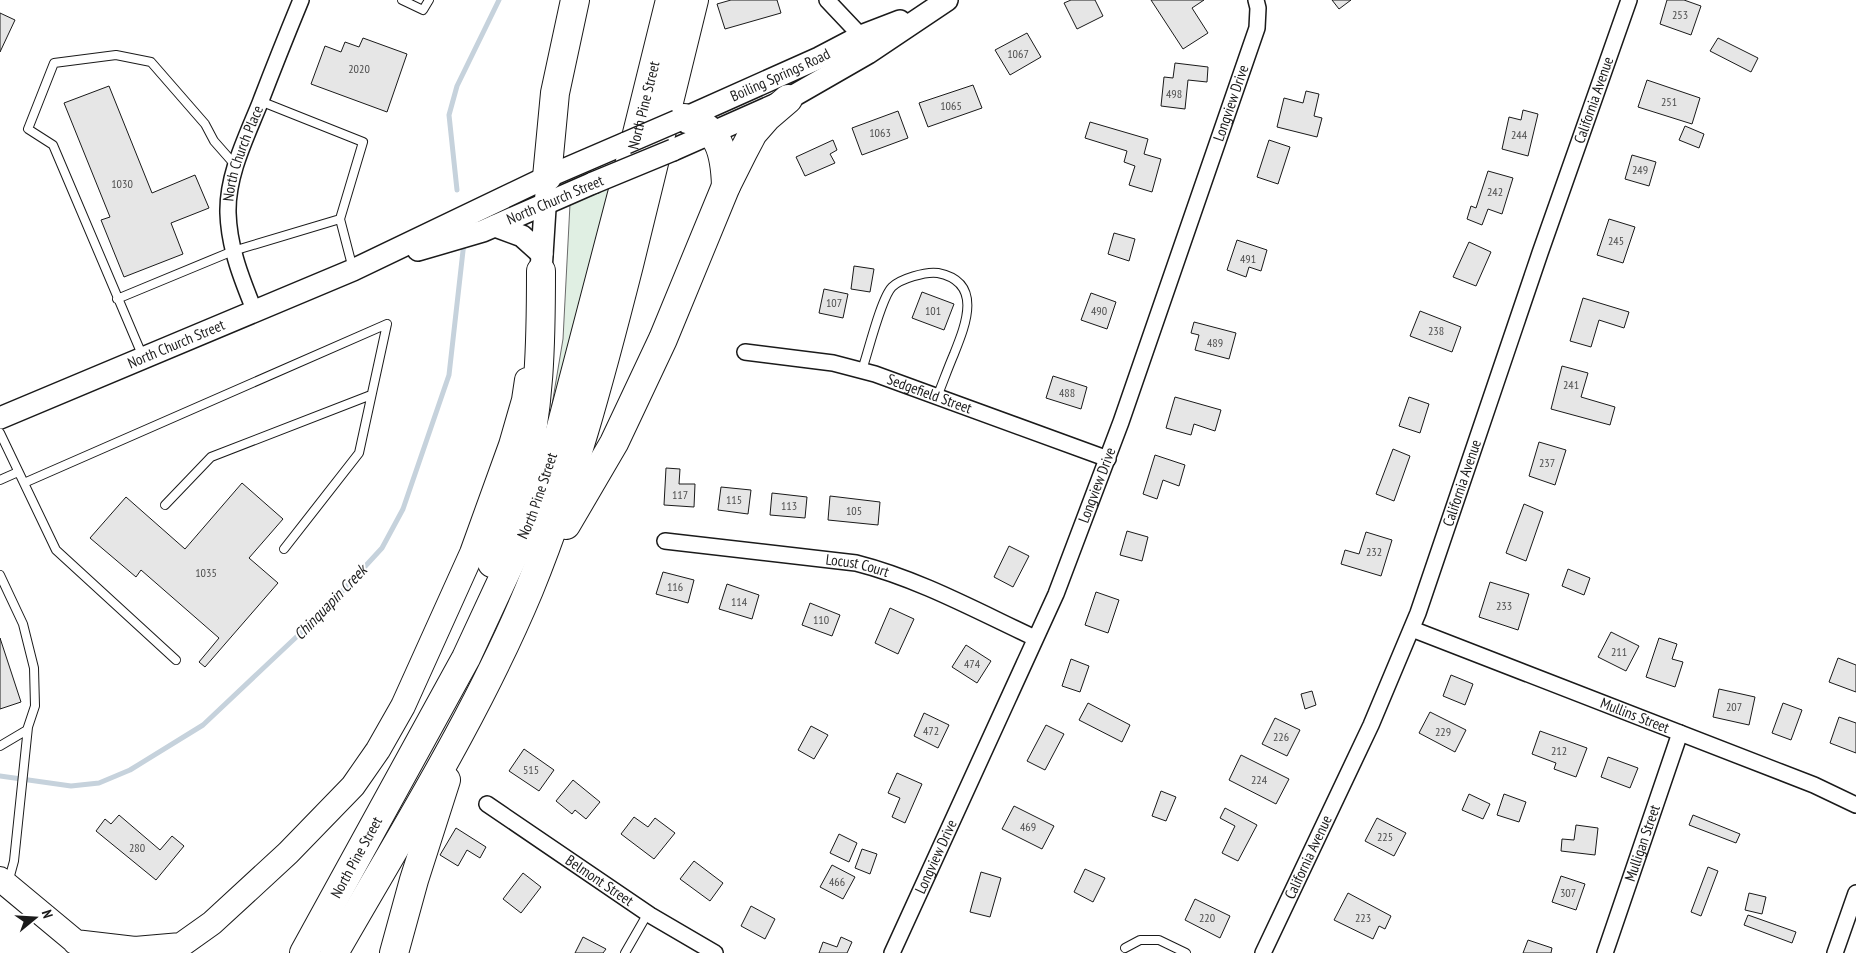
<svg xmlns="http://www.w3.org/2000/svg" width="1856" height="953" font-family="'PT Sans Narrow',sans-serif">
<rect width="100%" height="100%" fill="#fff"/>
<!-- green -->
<path fill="#e0efe3" stroke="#6a6a6a" d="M 622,181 L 541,471 L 563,339 L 570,204 Z"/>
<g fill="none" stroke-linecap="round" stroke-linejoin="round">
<!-- stream -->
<path stroke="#c6d2dc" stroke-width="5" d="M 457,190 L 449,115 L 457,86 L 499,0
M 0,776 L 71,786 L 99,783 L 130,770 L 203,725 L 325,610 L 382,548 L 403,509 L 449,375 L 464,242"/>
</g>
<!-- building -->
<path fill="#e6e6e6" stroke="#1a1a1a" d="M 731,0 L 777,0 L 781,13 L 725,29 L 717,4 Z
M 1071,0 L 1095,0 L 1103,16 L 1077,29 L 1064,3 Z
M 1151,0 L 1204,0 L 1192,8 L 1208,33 L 1183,49 Z
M 1332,0 L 1351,0 L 1339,9 Z
M 1667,0 L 1684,0 L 1701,6 L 1691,35 L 1660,24 Z
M 0,13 L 15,20 L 0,52 Z
M 1027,33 L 1041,57 L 1010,75 L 995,50 Z
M 363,38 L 407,54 L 387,112 L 311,84 L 325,46 L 341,52 L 345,42 L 359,47 Z
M 1718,38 L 1758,58 L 1751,72 L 1710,51 Z
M 1175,63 L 1208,67 L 1207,82 L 1188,80 L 1185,109 L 1161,106 L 1164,77 L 1173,78 Z
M 1647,80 L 1700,98 L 1692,124 L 1638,107 Z
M 973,85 L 982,108 L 928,127 L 919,103 Z
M 109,86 L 152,193 L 195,175 L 209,208 L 171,223 L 183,254 L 124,277 L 101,220 L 110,217 L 64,103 Z
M 1306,91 L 1319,94 L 1314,116 L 1322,118 L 1317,137 L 1277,127 L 1284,98 L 1303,103 Z
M 1523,110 L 1538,114 L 1528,156 L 1502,149 L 1509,117 L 1521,120 Z
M 898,111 L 908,138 L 862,155 L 852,128 Z
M 1090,122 L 1148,139 L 1144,154 L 1161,159 L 1152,192 L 1129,185 L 1135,166 L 1124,162 L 1127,151 L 1085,138 Z
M 1685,126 L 1704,134 L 1699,148 L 1679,140 Z
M 833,140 L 837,150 L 830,154 L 835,163 L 805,176 L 796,157 Z
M 1269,140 L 1290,147 L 1278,184 L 1257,177 Z
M 1632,155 L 1656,162 L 1649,186 L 1625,179 Z
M 1488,171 L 1513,178 L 1502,214 L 1488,209 L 1482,225 L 1467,219 L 1471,206 L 1476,208 Z
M 1609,219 L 1635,227 L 1623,263 L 1597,255 Z
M 1114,233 L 1135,239 L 1129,261 L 1108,254 Z
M 1237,240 L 1267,250 L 1261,271 L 1249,267 L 1246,277 L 1227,270 Z
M 1469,242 L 1491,252 L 1476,286 L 1453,277 Z
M 854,266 L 874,269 L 870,292 L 851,289 Z
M 824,289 L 848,294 L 843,318 L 819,313 Z
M 922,292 L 954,304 L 944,330 L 912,318 Z
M 1091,293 L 1116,302 L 1107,329 L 1081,320 Z
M 1583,298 L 1629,312 L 1624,328 L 1599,320 L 1591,347 L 1570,341 Z
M 1420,311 L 1461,327 L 1452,352 L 1410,336 Z
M 1194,322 L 1236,333 L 1229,359 L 1195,350 L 1199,335 L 1191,333 Z
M 1562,366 L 1588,373 L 1581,397 L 1615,407 L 1610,425 L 1551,409 Z
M 1053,376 L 1087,387 L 1081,409 L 1046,398 Z
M 1175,397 L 1221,410 L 1215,431 L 1194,424 L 1191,435 L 1166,428 Z
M 1409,397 L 1429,404 L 1420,433 L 1399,426 Z
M 1539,442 L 1566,450 L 1555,485 L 1529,476 Z
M 1393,449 L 1410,456 L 1394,501 L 1376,494 Z
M 1155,455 L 1185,465 L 1179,486 L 1163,480 L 1157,499 L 1143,494 Z
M 666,468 L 680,469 L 679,484 L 695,484 L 694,507 L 664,505 Z
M 242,483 L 283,519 L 249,558 L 278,583 L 205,667 L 199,662 L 219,638 L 141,570 L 136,577 L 90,538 L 126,497 L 185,549 Z
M 721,487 L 751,490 L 748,514 L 718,510 Z
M 772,493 L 807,497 L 805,518 L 770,515 Z
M 830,496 L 880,502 L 878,525 L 828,520 Z
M 1524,504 L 1543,512 L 1526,561 L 1506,553 Z
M 1127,531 L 1148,537 L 1142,561 L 1120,555 Z
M 1366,532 L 1392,540 L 1381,576 L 1341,564 L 1345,550 L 1359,554 Z
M 1009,546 L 1029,556 L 1013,587 L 994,577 Z
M 1568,569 L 1590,578 L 1584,595 L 1562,586 Z
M 663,572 L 694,580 L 688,603 L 656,594 Z
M 1490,582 L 1529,594 L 1518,630 L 1479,617 Z
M 727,584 L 759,595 L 752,619 L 719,609 Z
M 1096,592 L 1119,600 L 1108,633 L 1085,625 Z
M 810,603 L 840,615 L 832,636 L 802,625 Z
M 890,608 L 914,619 L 898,654 L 875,643 Z
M 1611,632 L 1639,646 L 1626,671 L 1598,657 Z
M 0,638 L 21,702 L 0,709 Z
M 1659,638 L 1677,644 L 1672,659 L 1683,662 L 1675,687 L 1646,677 Z
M 966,645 L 991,661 L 977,683 L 952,667 Z
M 1838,658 L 1856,665 L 1856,692 L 1829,682 Z
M 1071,659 L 1089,666 L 1080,692 L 1062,686 Z
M 1451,675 L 1473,684 L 1465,705 L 1443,696 Z
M 1719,689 L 1755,697 L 1749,725 L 1713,717 Z
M 1312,691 L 1316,705 L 1305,709 L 1301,694 Z
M 1088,703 L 1130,725 L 1122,742 L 1079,720 Z
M 1783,703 L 1802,710 L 1791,740 L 1772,733 Z
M 1430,712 L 1466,730 L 1455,752 L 1419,733 Z
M 924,713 L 949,725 L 938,748 L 914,736 Z
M 1839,717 L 1856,723 L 1856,753 L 1830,743 Z
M 1275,718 L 1300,730 L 1287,756 L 1262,744 Z
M 1046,725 L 1064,734 L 1045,770 L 1027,761 Z
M 811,726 L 828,735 L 814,759 L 798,750 Z
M 1540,731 L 1587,748 L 1576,777 L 1554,769 L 1556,763 L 1532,754 Z
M 524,749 L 554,770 L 539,791 L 509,771 Z
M 1241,755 L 1289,779 L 1276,804 L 1229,780 Z
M 1608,757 L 1638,768 L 1630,788 L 1601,777 Z
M 897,773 L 922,784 L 905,823 L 892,817 L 900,798 L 888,793 Z
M 573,780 L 600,802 L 586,819 L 575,810 L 572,814 L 556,801 Z
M 1161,791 L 1176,797 L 1166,821 L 1152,816 Z
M 1469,794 L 1490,804 L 1483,819 L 1462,810 Z
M 1504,794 L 1526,802 L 1519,822 L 1497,815 Z
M 1014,806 L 1054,826 L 1042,849 L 1002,829 Z
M 1225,808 L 1257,825 L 1238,861 L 1222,853 L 1235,826 L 1220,818 Z
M 119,815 L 160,850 L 172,836 L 184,846 L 156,880 L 96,831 L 105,819 L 111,824 Z
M 1693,815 L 1740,834 L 1736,843 L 1689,825 Z
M 634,817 L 648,827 L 655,818 L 675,833 L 654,859 L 621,834 Z
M 1377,818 L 1406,833 L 1394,856 L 1365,841 Z
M 1576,825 L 1598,828 L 1595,855 L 1561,851 L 1562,839 L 1574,840 Z
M 456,828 L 486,847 L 480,858 L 467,850 L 458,866 L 440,855 Z
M 839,834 L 857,843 L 849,862 L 830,853 Z
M 862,849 L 877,854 L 870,874 L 855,868 Z
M 694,861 L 723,883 L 710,901 L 680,879 Z
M 832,865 L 855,877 L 843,899 L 820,887 Z
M 1708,867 L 1718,871 L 1701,916 L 1691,912 Z
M 1085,869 L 1105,878 L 1093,902 L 1074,892 Z
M 981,872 L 1001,878 L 990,917 L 970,912 Z
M 523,873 L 541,887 L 521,913 L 503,899 Z
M 1561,876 L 1585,884 L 1576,910 L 1552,902 Z
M 1348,893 L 1391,916 L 1385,929 L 1379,926 L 1373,939 L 1334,920 Z
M 1749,893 L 1766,897 L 1762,914 L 1745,910 Z
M 1195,899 L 1230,916 L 1220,938 L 1185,920 Z
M 751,906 L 775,919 L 765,939 L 741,926 Z
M 1748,915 L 1796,932 L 1792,943 L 1744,925 Z
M 583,937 L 606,949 L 603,953 L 575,953 Z
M 841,937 L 852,942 L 847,953 L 819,953 L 823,942 L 837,947 Z
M 1528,940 L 1552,948 L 1551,953 L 1523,953 Z"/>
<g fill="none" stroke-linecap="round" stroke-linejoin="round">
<!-- lane casing -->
<g stroke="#1a1a1a" stroke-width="10">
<path id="lane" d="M 402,0 L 423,10 L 429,0
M 260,101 L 363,142 L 340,219
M 117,299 L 233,251 L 340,219 L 353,269
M 143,357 L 53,145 L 28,129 L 54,63 L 116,55 L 151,62 L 205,124 L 214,141 L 236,166
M 862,370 C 868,353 881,298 892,287 C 900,279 926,271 938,273 C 983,282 966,324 954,354 C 948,368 943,382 937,397
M 0,433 L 56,550 L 176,660
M 0,480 L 18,472
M 24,483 L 387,324
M 165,505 L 211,457 L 371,395
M 284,549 L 359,453 L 387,324
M 0,575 L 23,624 L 34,668 L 35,706 L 27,730 L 0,746
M 8,883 L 14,861 L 28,727
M 1125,948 L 1140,940 L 1159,940 L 1186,953
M 625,953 L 648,913"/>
</g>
<!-- street casing -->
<g stroke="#1a1a1a" stroke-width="18">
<g id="street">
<path d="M 827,0 L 861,36 L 865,44"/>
<path id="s1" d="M 255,312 C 242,280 229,248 228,213 C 227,175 246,138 260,103 C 273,69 287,34 301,0"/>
<path id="s2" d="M 745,352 L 833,363 L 875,374 L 1108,459"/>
<path id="s3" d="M 665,541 L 856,563 C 919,579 977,611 1035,638"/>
<path id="s4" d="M 1412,629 L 1814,785 L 1856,805"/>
<path id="s5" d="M 487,804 L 650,915 L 715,953"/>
<path id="s6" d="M 892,953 L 1056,594 L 1121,422 L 1257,28 L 1258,8 L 1256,0"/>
<path id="s7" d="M 1263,953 L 1371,725 L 1418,613 L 1540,253 L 1629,0"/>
<path id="s8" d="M 1605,953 L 1680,733"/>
<path d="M 1835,953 L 1856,893"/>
</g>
</g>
<!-- secondary casing -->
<g stroke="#1a1a1a" stroke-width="24">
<g id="secondary">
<path id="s9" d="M 678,121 L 819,58 L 861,36 L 900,21"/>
<path d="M 673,150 L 788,99 L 868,53 L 947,0"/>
<path d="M 495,226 L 522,236 L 542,254"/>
<path d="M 418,250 L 483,231 L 593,183"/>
<path d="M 541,271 L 546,193"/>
<path id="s10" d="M 0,418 L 353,270 L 547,177 L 626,143"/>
</g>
</g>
<!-- primary casing -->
<g stroke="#1a1a1a" stroke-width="26">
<path id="primary" d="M 0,879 L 89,953
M 75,942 L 135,949 L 181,945
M 176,953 L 181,945 L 212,923 L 288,853 L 353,786 L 378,750 L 403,706 L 472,553 L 511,445 L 524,400 L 527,380"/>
</g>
<!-- highway casing -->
<g stroke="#1a1a1a" stroke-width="30">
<g id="highway">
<path d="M 684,118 C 720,126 725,154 726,186"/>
<path d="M 547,177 L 555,93 L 575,0"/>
<path d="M 566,525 L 614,443 L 631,407 L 663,339 L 726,186 L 743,152 L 753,133 L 767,117 L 788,99"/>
<path d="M 492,563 C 502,535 514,508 522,480 C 540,411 541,341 541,271"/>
<path id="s11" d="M 304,953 L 466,658 L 531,518 L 560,431 L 622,194 L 670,0"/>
<path d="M 334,953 C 402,834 476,717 529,590 C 572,485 601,375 629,265 C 651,177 673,89 694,0"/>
<path d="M 394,953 L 414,880 L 446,780"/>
</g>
</g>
<!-- lane -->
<use href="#lane" stroke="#fff" stroke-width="8"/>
<!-- street -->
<use href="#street" stroke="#fff" stroke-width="15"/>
<!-- secondary -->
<use href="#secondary" stroke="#fff" stroke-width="21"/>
<!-- primary -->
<use href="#primary" stroke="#fff" stroke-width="24"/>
<!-- highway -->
<use href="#highway" stroke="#fff" stroke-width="28"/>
<!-- secondary-bridge casing -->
<g stroke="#1a1a1a" stroke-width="24" stroke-linecap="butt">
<path id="secondary-bridge" d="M 626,143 L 677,121
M 593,183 L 673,150"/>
</g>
<!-- secondary-bridge -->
<use href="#secondary-bridge" stroke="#fff" stroke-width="21"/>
</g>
<g text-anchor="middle" stroke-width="4" stroke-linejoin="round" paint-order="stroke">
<!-- number labels -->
<g font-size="12" fill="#4d4d4d">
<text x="1680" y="19">253</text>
<text x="1018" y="58">1067</text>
<text x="359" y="73">2020</text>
<text x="1174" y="98">498</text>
<text x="1669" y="106">251</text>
<text x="951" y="110">1065</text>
<text x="880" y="137">1063</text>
<text x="1519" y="139">244</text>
<text x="1640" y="174">249</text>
<text x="122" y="188">1030</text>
<text x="1495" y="196">242</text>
<text x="1616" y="245">245</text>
<text x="1248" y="263">491</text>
<text x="834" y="307">107</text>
<text x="933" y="315">101</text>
<text x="1099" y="315">490</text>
<text x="1436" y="335">238</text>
<text x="1215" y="347">489</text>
<text x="1571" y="389">241</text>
<text x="1067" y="397">488</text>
<text x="1547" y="467">237</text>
<text x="680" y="499">117</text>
<text x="734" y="504">115</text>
<text x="789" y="510">113</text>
<text x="854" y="515">105</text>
<text x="1374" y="556">232</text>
<text x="206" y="577">1035</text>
<text x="675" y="591">116</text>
<text x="739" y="606">114</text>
<text x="1504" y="610">233</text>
<text x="821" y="624">110</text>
<text x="1619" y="656">211</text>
<text x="972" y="668">474</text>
<text x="1734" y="711">207</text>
<text x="931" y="735">472</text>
<text x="1443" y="736">229</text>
<text x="1281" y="741">226</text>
<text x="1559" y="755">212</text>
<text x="531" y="774">515</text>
<text x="1259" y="784">224</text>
<text x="1028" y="831">469</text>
<text x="1385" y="841">225</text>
<text x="137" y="852">280</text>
<text x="837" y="886">466</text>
<text x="1568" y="897">307</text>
<text x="1207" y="922">220</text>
<text x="1363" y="922">223</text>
</g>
<!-- street labels -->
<g font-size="15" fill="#1a1a1a" stroke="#fff">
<text dy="5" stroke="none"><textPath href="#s9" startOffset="112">Boiling Springs Road</textPath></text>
<text dy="5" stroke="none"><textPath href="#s7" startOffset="916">California Avenue</textPath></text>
<text dy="5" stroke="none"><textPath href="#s6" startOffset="916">Longview Drive</textPath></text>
<text dy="5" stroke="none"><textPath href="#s11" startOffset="919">North Pine Street</textPath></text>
<text dy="5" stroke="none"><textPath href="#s1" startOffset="165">North Church Place</textPath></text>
<text transform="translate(555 200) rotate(-23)" y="5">North Church Street</text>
<text dy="5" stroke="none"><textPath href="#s10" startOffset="191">North Church Street</textPath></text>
<text dy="5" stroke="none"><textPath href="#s2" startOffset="190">Sedgefield Street</textPath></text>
<text dy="5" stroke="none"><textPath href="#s7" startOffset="511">California Avenue</textPath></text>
<text dy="5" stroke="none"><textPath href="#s6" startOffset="511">Longview Drive</textPath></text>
<text dy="5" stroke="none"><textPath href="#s11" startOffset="514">North Pine Street</textPath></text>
<text dy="5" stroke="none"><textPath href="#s3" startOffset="194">Locust Court</textPath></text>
<text dy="5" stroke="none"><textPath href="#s4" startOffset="239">Mullins Street</textPath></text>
<text dy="5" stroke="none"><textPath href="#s8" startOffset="116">Mulligan Street</textPath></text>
<text dy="5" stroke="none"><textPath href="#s6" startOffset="106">Longview Drive</textPath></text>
<text dy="5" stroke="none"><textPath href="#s7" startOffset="106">California Avenue</textPath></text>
<text dy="5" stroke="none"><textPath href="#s11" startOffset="109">North Pine Street</textPath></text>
<text dy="5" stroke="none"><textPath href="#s5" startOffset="136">Belmont Street</textPath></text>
</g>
<!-- water labels -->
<g font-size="16" font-style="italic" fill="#1a1a1a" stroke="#fff">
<text transform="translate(330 602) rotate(-46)" y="6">Chinquapin Creek</text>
</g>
</g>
<!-- north arrow -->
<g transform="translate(35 918) rotate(72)" stroke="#ffffff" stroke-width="4" paint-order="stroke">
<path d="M0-4L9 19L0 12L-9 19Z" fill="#1a1a1a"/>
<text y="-8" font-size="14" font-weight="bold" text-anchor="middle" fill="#1a1a1a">N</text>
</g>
</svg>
